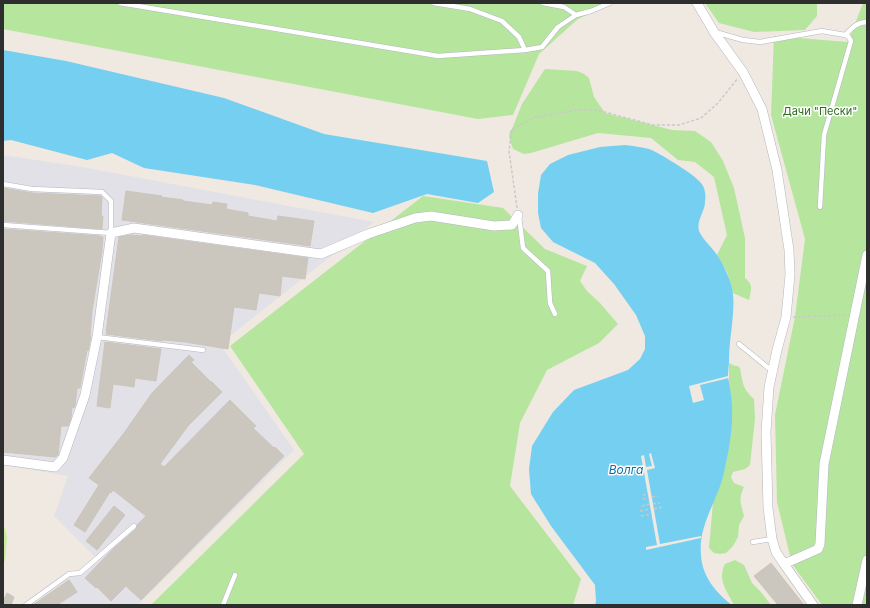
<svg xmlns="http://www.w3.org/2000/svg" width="870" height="608" font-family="Inter,sans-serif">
<rect width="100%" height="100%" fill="#efe9e1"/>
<!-- industrial -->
<path fill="#e3e1e8" d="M 3,155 L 82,167 L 374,222 L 220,344 L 294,450 L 138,605 L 32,605 L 96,558 L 54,516 L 68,476 L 3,465 Z"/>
<!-- green -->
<path fill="#b6e59e" d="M 3,3 L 614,3 L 578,19 L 539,54 L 513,115 L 478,119 L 3,29 Z
M 705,3 L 817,3 L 817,16 L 805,30 L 754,32 L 719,23 Z
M 863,3 L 867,3 L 867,605 L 822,605 L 792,564 L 777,502 L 775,415 L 795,317 L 805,239 L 771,115 L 774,36 L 848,42 Z
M 545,69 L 577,71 L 584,74 L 589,78 L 594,97 L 605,113 L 672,130 L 695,131 L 711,142 L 723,161 L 734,188 L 745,238 L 745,278 C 754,285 751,290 749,300 L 733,293 L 727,272 L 717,255 L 727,235 L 714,177 L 695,162 L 678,160 L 651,138 L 598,133 L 531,153 L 524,154 L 513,149 L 509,137 L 510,131 L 512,129 L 522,104 Z
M 423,196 L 503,208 L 545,249 L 587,266 L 580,281 L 587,291 L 600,303 L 618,324 L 599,343 L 547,370 L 520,423 L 510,486 L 581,579 L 573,605 L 151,605 L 304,454 L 230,346 Z
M 729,363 L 735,366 L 738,366 L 740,368 C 743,383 742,388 754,399 L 755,419 L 750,465 L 745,469 L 733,472 L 731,477 L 734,483 L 744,487 C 738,499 741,504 744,516 L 739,525 L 738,537 L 733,546 L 726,553 L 720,554 L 714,553 L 709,548 L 713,502 L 718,490 L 729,378 Z
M 735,560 L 744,565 L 752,583 L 760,591 L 771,605 L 734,605 C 727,591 717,580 725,564 Z"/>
<!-- pitch -->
<path fill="#c9ec9a" d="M 3,522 L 7,537 L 5,560 L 3,565 Z"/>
<!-- water -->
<path fill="#75cff0" d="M 3,50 L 66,61 L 224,98 L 324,134 L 487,161 L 494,192 L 478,203 L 427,194 L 373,213 L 255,185 L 144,168 L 112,153 L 87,160 L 11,140 L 3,141 Z
M 625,145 C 633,146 642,147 649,149 C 658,152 695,175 700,182 C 705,187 706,194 705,202 C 705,211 696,221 699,231 C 703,240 712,247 717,255 C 724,265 732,283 733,294 C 735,315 729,339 729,360 C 729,365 728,371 728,376 C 729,386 732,396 732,406 C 733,428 729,450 724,472 C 718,501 698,524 701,555 C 702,576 716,593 732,605 L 595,605 L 596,601 L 595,585 L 551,526 L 531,494 L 529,469 L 532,446 L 553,412 L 574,390 L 628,370 L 640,359 L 645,349 L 645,336 L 636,315 L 614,284 L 595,263 L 553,242 L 541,228 L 538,213 L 538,194 L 541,175 L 550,164 L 568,155 L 600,147 Z"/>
<!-- pier -->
<path fill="#efe9e1" d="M 728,376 L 729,378 L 700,385 L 704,400 L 693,403 L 689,386 Z
M 651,453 L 655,468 L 647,470 L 660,544 L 701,536 L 701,538 L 646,550 L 646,547 L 657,545 L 641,456 L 644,455 L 646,467 L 652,466 L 649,454 Z"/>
<!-- building -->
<path fill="#cbc7bf" stroke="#cbc5ba" d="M 3,188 L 32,193 L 101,196 L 102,198 L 101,216 L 103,216 L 102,229 L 3,221 Z
M 126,191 L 162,196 L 161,197 L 183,200 L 183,201 L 212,205 L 213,202 L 227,204 L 226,209 L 248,213 L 248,216 L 277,221 L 278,216 L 314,221 L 310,246 L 122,220 Z
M 3,229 L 101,236 L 101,237 L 103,237 L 102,251 L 92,311 L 90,336 L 91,336 L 88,351 L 87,350 L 80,388 L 77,388 L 75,406 L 74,408 L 72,407 L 71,418 L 68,426 L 61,426 L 58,455 L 55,457 L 3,452 Z
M 131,235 L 142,236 L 142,235 L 308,258 L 305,279 L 282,276 L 280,296 L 259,293 L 256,310 L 234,307 L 228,349 L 185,342 L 163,340 L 162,341 L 106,334 L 107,332 L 106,332 L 119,237 Z
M 105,342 L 161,349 L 156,381 L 135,378 L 134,387 L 113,384 L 110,408 L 97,406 Z
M 189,355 L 194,360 L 191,362 L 211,382 L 212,382 L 222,392 L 188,426 L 160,464 L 164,467 L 230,400 L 256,426 L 253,428 L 274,448 L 275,447 L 284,456 L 141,600 L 126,586 L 111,601 L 97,587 L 96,588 L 85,578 L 114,548 L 136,529 L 137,525 L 146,516 L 113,490 L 111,493 L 110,492 L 85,532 L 74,525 L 99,485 L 89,478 L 124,433 L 152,393 Z
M 114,506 L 125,515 L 97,550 L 86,541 Z
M 771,563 L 804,605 L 778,605 L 754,576 Z
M 69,580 L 77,592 L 57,605 L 33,605 Z
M 7,593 L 14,597 L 11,605 L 3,605 L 3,601 Z"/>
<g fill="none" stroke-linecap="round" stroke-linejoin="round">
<!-- service casing -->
<g stroke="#b4b7c1" stroke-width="5.5">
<path id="service" d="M 120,3 L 438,56 L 525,50 L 542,47 L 558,27 L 576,15 L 591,11 L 610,3
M 434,3 L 470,9 L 502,21 L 519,37 L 525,50
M 543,3 L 564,7 L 576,15
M 715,32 L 743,40 L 760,42 L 822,31 L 845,35 L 848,36 L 851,41 L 824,135 L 820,207
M 845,35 C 852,28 857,22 867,22
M 3,184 L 32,189 L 102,192 L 111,201 L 111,233 L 3,225
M 519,216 L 523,248 L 548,271 L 550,303 L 555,314
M 97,337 L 203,350
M 739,344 L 772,371
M 753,542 L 772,539
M 26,605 L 69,574 L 80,573 L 134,526
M 223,605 L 235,575"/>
</g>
<!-- minor casing -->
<g stroke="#b4b7c1" stroke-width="10">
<path id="minor" d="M 697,3 L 714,32 L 743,72 L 762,109 L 777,170 L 789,250 L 790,275 L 786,317 L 777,350 L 769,387 L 766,432 L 768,508 L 772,539 L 776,552 L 784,564 L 813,605
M 3,460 L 55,467 L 63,458 L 85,395 L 97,337 L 111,233 L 134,228 L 321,254 L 368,234 L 415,218 L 431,216 L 494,226 L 512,225 L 518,215
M 784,564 L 818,549 L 820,544 L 824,464 L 867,255
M 857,605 L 867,560"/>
</g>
<!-- path -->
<path stroke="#c9c9c9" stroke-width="1.5" stroke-dasharray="3 2" stroke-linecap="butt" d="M 517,208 L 509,151 L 512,129 L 536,117 L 577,110 L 597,110 L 653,125 L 679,125 L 701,118 L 718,103 L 738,78
M 793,317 L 847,315
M 643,495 L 648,494
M 652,497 L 658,496
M 643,499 L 649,498
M 653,504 L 660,503
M 642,506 L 650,504
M 654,509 L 663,507
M 640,511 L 651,509
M 641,516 L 652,514"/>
<!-- service -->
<use href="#service" stroke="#fff" stroke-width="4.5"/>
<!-- minor -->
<use href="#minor" stroke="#fff" stroke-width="9"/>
</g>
<g text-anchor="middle" stroke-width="3" stroke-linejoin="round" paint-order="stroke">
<!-- park labels -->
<g font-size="11" fill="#2c6e1b" stroke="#fff">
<text x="820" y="115">Дачи "Пески"</text>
</g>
<!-- water labels -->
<g font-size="12" font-style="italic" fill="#0d6fa3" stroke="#fff">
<text x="626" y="474">Волга</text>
</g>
</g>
<!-- border -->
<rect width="870" height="608" fill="none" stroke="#2e2e2e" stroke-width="8"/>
</svg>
